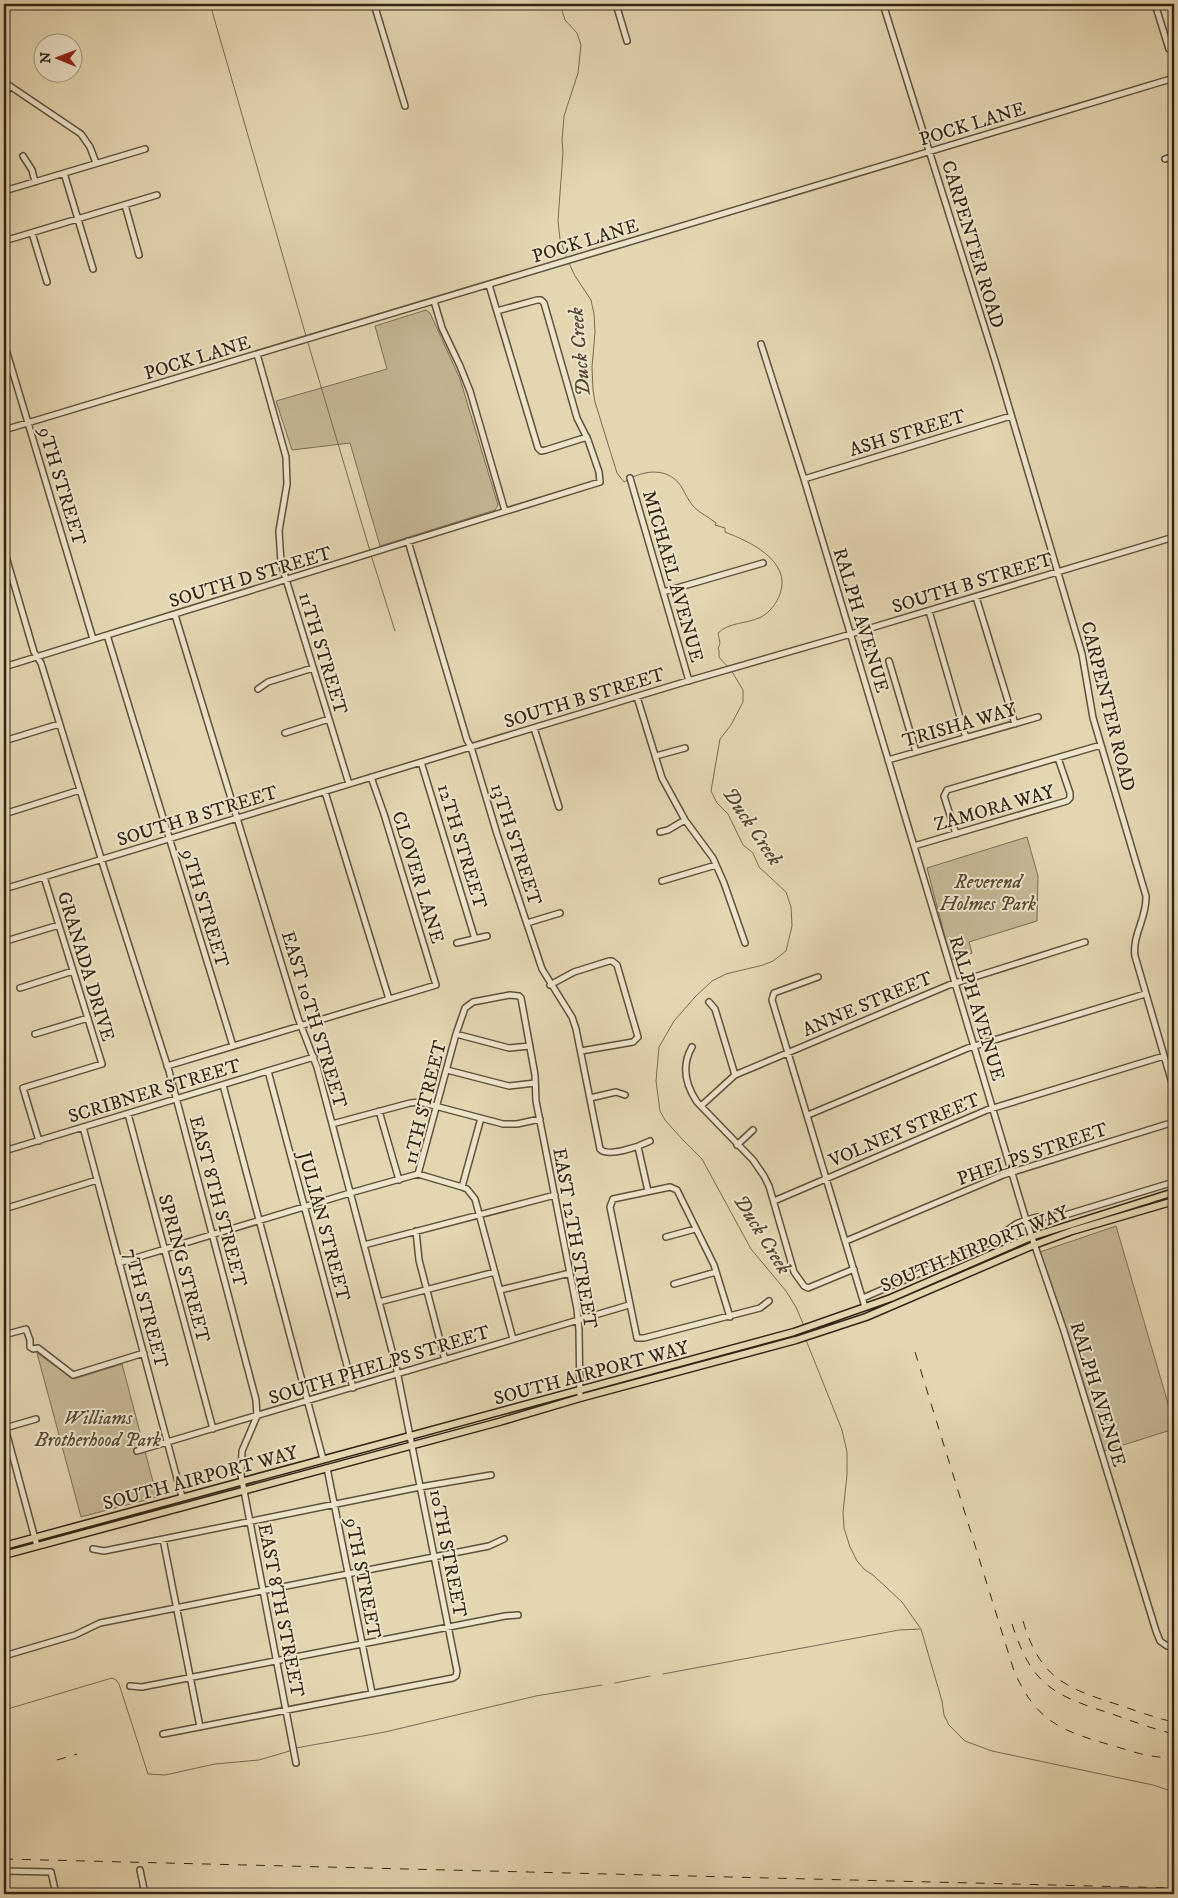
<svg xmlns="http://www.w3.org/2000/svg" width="1178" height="1898" font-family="'IM FELL DW Pica',serif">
<rect width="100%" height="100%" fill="#e4d6b1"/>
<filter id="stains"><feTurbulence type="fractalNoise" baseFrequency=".004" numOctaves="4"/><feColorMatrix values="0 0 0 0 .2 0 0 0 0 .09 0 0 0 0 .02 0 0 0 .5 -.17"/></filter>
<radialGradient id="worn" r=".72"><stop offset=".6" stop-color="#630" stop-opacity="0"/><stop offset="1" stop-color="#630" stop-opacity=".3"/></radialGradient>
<!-- green -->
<path fill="#c6b896" stroke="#7c6e55" d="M 426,310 L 430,313 L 460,379 L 498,505 L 495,510 L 380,546 L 350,443 L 292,450 L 276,401 L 387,369 L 375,326 Z
M 1027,837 L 1038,876 L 1037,921 L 969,942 L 972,953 L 951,960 L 927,868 Z
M 1116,1226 L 1174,1424 L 1174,1429 L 1098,1453 L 1037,1253 Z
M 37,1353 L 74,1379 L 122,1364 L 157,1497 L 81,1517 Z"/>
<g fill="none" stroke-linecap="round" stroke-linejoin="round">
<!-- stream -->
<path stroke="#786b52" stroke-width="1" d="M 210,4 L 306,336
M 560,4 L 565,20 L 577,33 L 581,45 L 578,73 L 564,116 L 562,140 L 563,152 L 558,221 L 560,239 L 567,259
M 569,263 L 575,276 L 591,300 L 594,314 L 595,332 L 592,367 L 593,390 L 595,402 L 617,473 L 624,482 L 628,480
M 308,343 L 370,551
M 631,478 C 649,469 669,469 681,486 C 685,493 688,500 693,506 C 699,513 709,517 716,523 L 715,525 L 725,528 L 725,532 C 748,541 792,560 780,594 C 777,603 769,613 761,617 C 747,624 729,622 718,633 L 720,643 L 718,649 L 719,650 L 719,657 L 728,667
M 371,555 L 395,631
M 731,670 L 743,690 L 743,702 L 731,725 L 720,739 L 711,791 L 717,803 L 728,814 L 743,845 L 753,853 L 759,867 L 786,892 L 791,907 L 792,926 L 786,951 L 773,961 L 763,965 L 726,974 L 712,981 L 695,997 L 674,1021 L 659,1047 L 656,1081 L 660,1111 L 665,1120 L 682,1139 L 702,1159 L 751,1249 L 786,1291 L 796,1307 L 804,1326
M 806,1340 L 842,1430 L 847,1452 L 847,1475 L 843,1512 L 844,1528 L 850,1547 L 857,1561 L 865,1570 L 873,1575 L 902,1602 L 921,1629 L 942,1701 L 944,1715 L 949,1725 L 965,1741 L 992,1751 L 1153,1785 L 1174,1792
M 663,1674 L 899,1630 L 920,1629
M 615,1683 L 650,1676
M 4,1710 L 112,1678 L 116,1680 L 119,1684 L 148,1774 L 165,1775 L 215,1764 L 259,1760 L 293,1750
M 296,1748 L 385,1732 L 536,1696 L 602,1685"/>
<!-- minor casing -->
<g stroke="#5e513b" stroke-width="8">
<path id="minor" d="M 374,4 L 405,106
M 616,4 L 627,41
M 883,4 L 997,367 L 1082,654 L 1093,718 L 1146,896 C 1147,918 1132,935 1135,956 L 1174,1090
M 1155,4 L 1169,49 L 1174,47
M 4,82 L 81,134 L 90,147 L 96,163
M 4,96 L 10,86
M 23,156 L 32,170 L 35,182
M 1165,159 L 1174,156
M 64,173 L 93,269
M 4,191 L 145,149
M 125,205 L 139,255
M 32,233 L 47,282
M 4,241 L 157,195
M 489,285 L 538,448 L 541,451 L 546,450 L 587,437
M 434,301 L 442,328 L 460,366 L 470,391 L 505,511
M 4,343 L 93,639
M 761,344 L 804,479 L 1026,1220 L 1064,1331 L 1156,1631 L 1160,1641 L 1167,1646 L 1174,1644
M 257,354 L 286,457 L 287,484 L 279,531 L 281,563 L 349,784
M 4,430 L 1174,78
M 630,478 L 689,681
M 804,479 L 1011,416
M 408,541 L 467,740 L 471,747 L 497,834 L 542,969 L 572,1017 L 576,1029 L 600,1149 C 608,1158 640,1146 650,1141
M 4,550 L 34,652 L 41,663 L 45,676 L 104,868 L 169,1071 L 256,1400 L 257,1416 L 242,1451 L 241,1475 L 296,1763
M 663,592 L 763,563
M 976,597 L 1015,724
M 929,611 L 966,738
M 107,635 L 233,1046
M 889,661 L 916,752
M 4,667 L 600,482 L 599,472 L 588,440 L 577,418 L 544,303 L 541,300 L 537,300 L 497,311
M 258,689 L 268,682 L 313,668
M 637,697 L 662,778 L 685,820 L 713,858 L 724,883 L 745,943
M 534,728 L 559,807
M 285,733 L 329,719
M 4,741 L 59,724
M 656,756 L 685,748
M 888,760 L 1038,717
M 421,762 L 475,939
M 325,792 L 389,999
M 4,814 L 80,790
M 660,832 L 668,830 L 685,820
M 956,834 L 944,796 L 947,790 L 1101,745
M 914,846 L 1067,801 L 1070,798 L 1070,793 L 1058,758
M 662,881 L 716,865
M 4,889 L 681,683 L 844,636 L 1174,537
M 527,923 L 560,913
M 6,941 L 59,925
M 457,943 L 487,936
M 818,977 L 774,993 L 772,1000 L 865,1307
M 550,985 L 574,972 L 609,961 L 612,961 L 617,965 L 638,1037 L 633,1042 L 581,1051
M 20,988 L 73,971
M 709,1002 L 715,1009 L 735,1075
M 35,1034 L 88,1018
M 456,1034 L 509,1048 L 530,1046
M 692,1047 C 681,1066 685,1084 697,1102 L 753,1160 L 764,1176 L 769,1186 L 794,1272 L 804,1286 L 808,1288 L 854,1269
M 167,1066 L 436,985 L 384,814 L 371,777
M 447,1070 L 509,1086 L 535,1083
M 268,1071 L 353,1388
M 223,1085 L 323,1459
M 590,1098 L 616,1092 L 625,1095
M 701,1106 L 735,1075 L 949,985 L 1085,942
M 379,1111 L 399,1180
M 128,1114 L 213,1429
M 808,1115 L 968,1048 L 1145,994
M 332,1124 L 410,1103 L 420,1102 L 503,1124 L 517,1124 L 540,1119
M 83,1127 L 182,1497
M 39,1141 L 23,1088 L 102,1064 L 44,877
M 737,1145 L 753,1130
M 638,1147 L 648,1191
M 4,1151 L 314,1057
M 418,1174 L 456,1034 L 465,1008 L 473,1002 L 510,995 L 519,996 L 521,998 L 535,1075 L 536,1101 L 577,1309 L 579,1330 L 580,1398
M 418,1174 L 462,1187 L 467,1189 L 475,1199 L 513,1339
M 462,1187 L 481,1118
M 774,1201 L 987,1110 L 1164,1056
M 4,1209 L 97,1180
M 416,1231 L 419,1260 L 445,1360
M 666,1237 L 695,1229
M 846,1241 L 1003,1175 L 1174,1122
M 364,1245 L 555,1195
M 119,1263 L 350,1193 L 418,1174
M 674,1284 L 716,1272
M 500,1290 L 570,1273
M 863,1298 L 989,1243 L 1016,1224 L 1026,1220 L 1037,1217 L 1062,1216 L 1174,1182
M 379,1302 L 495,1272
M 730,1317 L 714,1265 L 677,1190 L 670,1187 L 613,1199 L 610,1207 L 637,1338 L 644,1338 L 760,1308 L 769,1301
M 4,1335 L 26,1329 L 30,1340 L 30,1347 L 33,1349 L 38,1348 L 73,1375 L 144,1353
M 4,1424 L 37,1546
M 5,1428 L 36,1419
M 137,1451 L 629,1305
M 327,1468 L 372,1693
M 163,1539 L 200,1727
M 93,1549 L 104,1551 L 420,1487 L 491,1475
M 4,1656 L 75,1635 L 100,1623 L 489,1546 L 504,1539
M 130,1686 L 142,1687 L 505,1616 L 518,1615
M 163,1734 L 453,1678 L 456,1676 L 457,1671 L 396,1366 L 317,1067 L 298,1018 L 175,615
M 140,1870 L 145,1894
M 4,1871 L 51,1872 L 56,1894"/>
</g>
<!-- major casing -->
<g stroke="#322514" stroke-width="9">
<path id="major" d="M 4,1546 L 794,1332 L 891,1298 L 1031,1237 L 1174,1192
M 4,1555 L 499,1422 L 580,1398 L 796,1340 L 866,1317 L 1034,1245 L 1072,1231 L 1174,1201"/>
</g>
<!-- minor -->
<use href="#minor" stroke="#ede4cc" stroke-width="5"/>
<!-- major -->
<use href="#major" stroke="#e4d6b1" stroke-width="6"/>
<!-- rail -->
<path stroke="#322514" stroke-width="1" stroke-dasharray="9 9" stroke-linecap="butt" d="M 915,1352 L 1014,1671 C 1037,1723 1062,1731 1114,1746 C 1134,1752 1153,1759 1174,1757
M 1023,1621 C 1040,1678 1065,1688 1119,1705 C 1137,1711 1155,1718 1174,1722
M 1012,1624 C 1032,1686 1053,1695 1112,1714 C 1132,1721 1153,1729 1174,1734
M 57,1760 L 77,1754
M 4,1859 L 1174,1888"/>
</g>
<g text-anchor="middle" stroke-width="4" stroke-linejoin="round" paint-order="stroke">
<!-- street labels -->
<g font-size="19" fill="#322514" stroke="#ede4cc">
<text transform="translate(972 123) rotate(-17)" y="7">POCK LANE</text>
<text transform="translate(585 240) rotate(-17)" y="7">POCK LANE</text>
<text transform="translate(974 244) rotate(73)" y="7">CARPENTER ROAD</text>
<text transform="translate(197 357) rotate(-17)" y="7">POCK LANE</text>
<text transform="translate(907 432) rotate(-17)" y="7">ASH STREET</text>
<text transform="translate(63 486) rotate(73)" y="7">9TH STREET</text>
<text transform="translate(250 576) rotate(-17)" y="7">SOUTH D STREET</text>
<text transform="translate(674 576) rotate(74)" y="7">MICHAEL AVENUE</text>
<text transform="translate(972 582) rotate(-17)" y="7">SOUTH B STREET</text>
<text transform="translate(862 620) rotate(73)" y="7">RALPH AVENUE</text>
<text transform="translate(324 653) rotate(73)" y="7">11TH STREET</text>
<text transform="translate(584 697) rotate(-17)" y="7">SOUTH B STREET</text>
<text transform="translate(1109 706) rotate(76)" y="7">CARPENTER ROAD</text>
<text transform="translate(959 724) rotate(-16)" y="7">TRISHA WAY</text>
<text transform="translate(994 807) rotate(-16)" y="7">ZAMORA WAY</text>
<text transform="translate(197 815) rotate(-17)" y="7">SOUTH B STREET</text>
<text transform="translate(517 844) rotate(72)" y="7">13TH STREET</text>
<text transform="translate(463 846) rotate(73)" y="7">12TH STREET</text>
<text transform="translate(419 877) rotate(73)" y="7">CLOVER LANE</text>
<text transform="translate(206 908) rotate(73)" y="7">9TH STREET</text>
<text transform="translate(87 966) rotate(73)" y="7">GRANADA DRIVE</text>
<text transform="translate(867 1003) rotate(-23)" y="7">ANNE STREET</text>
<text transform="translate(978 1008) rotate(73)" y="7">RALPH AVENUE</text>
<text transform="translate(315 1019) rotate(73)" y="7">EAST 10TH STREET</text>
<text transform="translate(154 1090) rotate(-17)" y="7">SCRIBNER STREET</text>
<text transform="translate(424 1102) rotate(-76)" y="7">11TH STREET</text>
<text transform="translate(904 1129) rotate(-23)" y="7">VOLNEY STREET</text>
<text transform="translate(1032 1153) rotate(-19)" y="7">PHELPS STREET</text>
<text transform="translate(219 1201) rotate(75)" y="7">EAST 8TH STREET</text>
<text transform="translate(325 1226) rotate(75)" y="7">JULIAN STREET</text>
<text transform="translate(576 1238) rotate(80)" y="7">EAST 12TH STREET</text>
<text transform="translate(974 1248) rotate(-22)" y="7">SOUTH AIRPORT WAY</text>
<text transform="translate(185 1268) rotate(75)" y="7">SPRING STREET</text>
<text transform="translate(147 1308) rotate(75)" y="7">7TH STREET</text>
<text transform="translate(379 1364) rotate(-17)" y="7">SOUTH PHELPS STREET</text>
<text transform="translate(591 1372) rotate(-15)" y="7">SOUTH AIRPORT WAY</text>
<text transform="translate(1099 1394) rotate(73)" y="7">RALPH AVENUE</text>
<text transform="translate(200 1477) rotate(-15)" y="7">SOUTH AIRPORT WAY</text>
<text transform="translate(449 1553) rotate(79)" y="7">10TH STREET</text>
<text transform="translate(364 1578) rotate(79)" y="7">9TH STREET</text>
<text transform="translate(282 1610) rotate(79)" y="7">EAST 8TH STREET</text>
</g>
<!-- park labels -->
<g font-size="19" font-style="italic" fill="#574a34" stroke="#ede4cc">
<text x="988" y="888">Reverend<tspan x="988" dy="22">Holmes Park</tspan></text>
<text x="98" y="1424">Williams<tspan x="98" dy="22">Brotherhood Park</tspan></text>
</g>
<!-- water labels -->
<g font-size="20" font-style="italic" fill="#554833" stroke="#ede4cc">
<text transform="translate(579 352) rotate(-95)" y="7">Duck Creek</text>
<text transform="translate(753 826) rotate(56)" y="7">Duck Creek</text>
<text transform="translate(763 1234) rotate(58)" y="7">Duck Creek</text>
</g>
</g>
<!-- margin -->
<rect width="1178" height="1898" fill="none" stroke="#e4d6b1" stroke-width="20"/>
<rect x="5" y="5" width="1168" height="1888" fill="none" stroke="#322514" stroke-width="2.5"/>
<rect x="10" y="10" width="1158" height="1878" fill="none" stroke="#322514"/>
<!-- north arrow -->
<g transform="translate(58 58) rotate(271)"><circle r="24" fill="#ede4cc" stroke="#a29882"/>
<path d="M0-4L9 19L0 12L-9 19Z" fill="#8f2418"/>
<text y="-8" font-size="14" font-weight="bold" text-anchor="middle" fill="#322514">N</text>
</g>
<rect width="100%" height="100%" filter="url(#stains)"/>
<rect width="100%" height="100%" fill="url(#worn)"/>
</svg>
